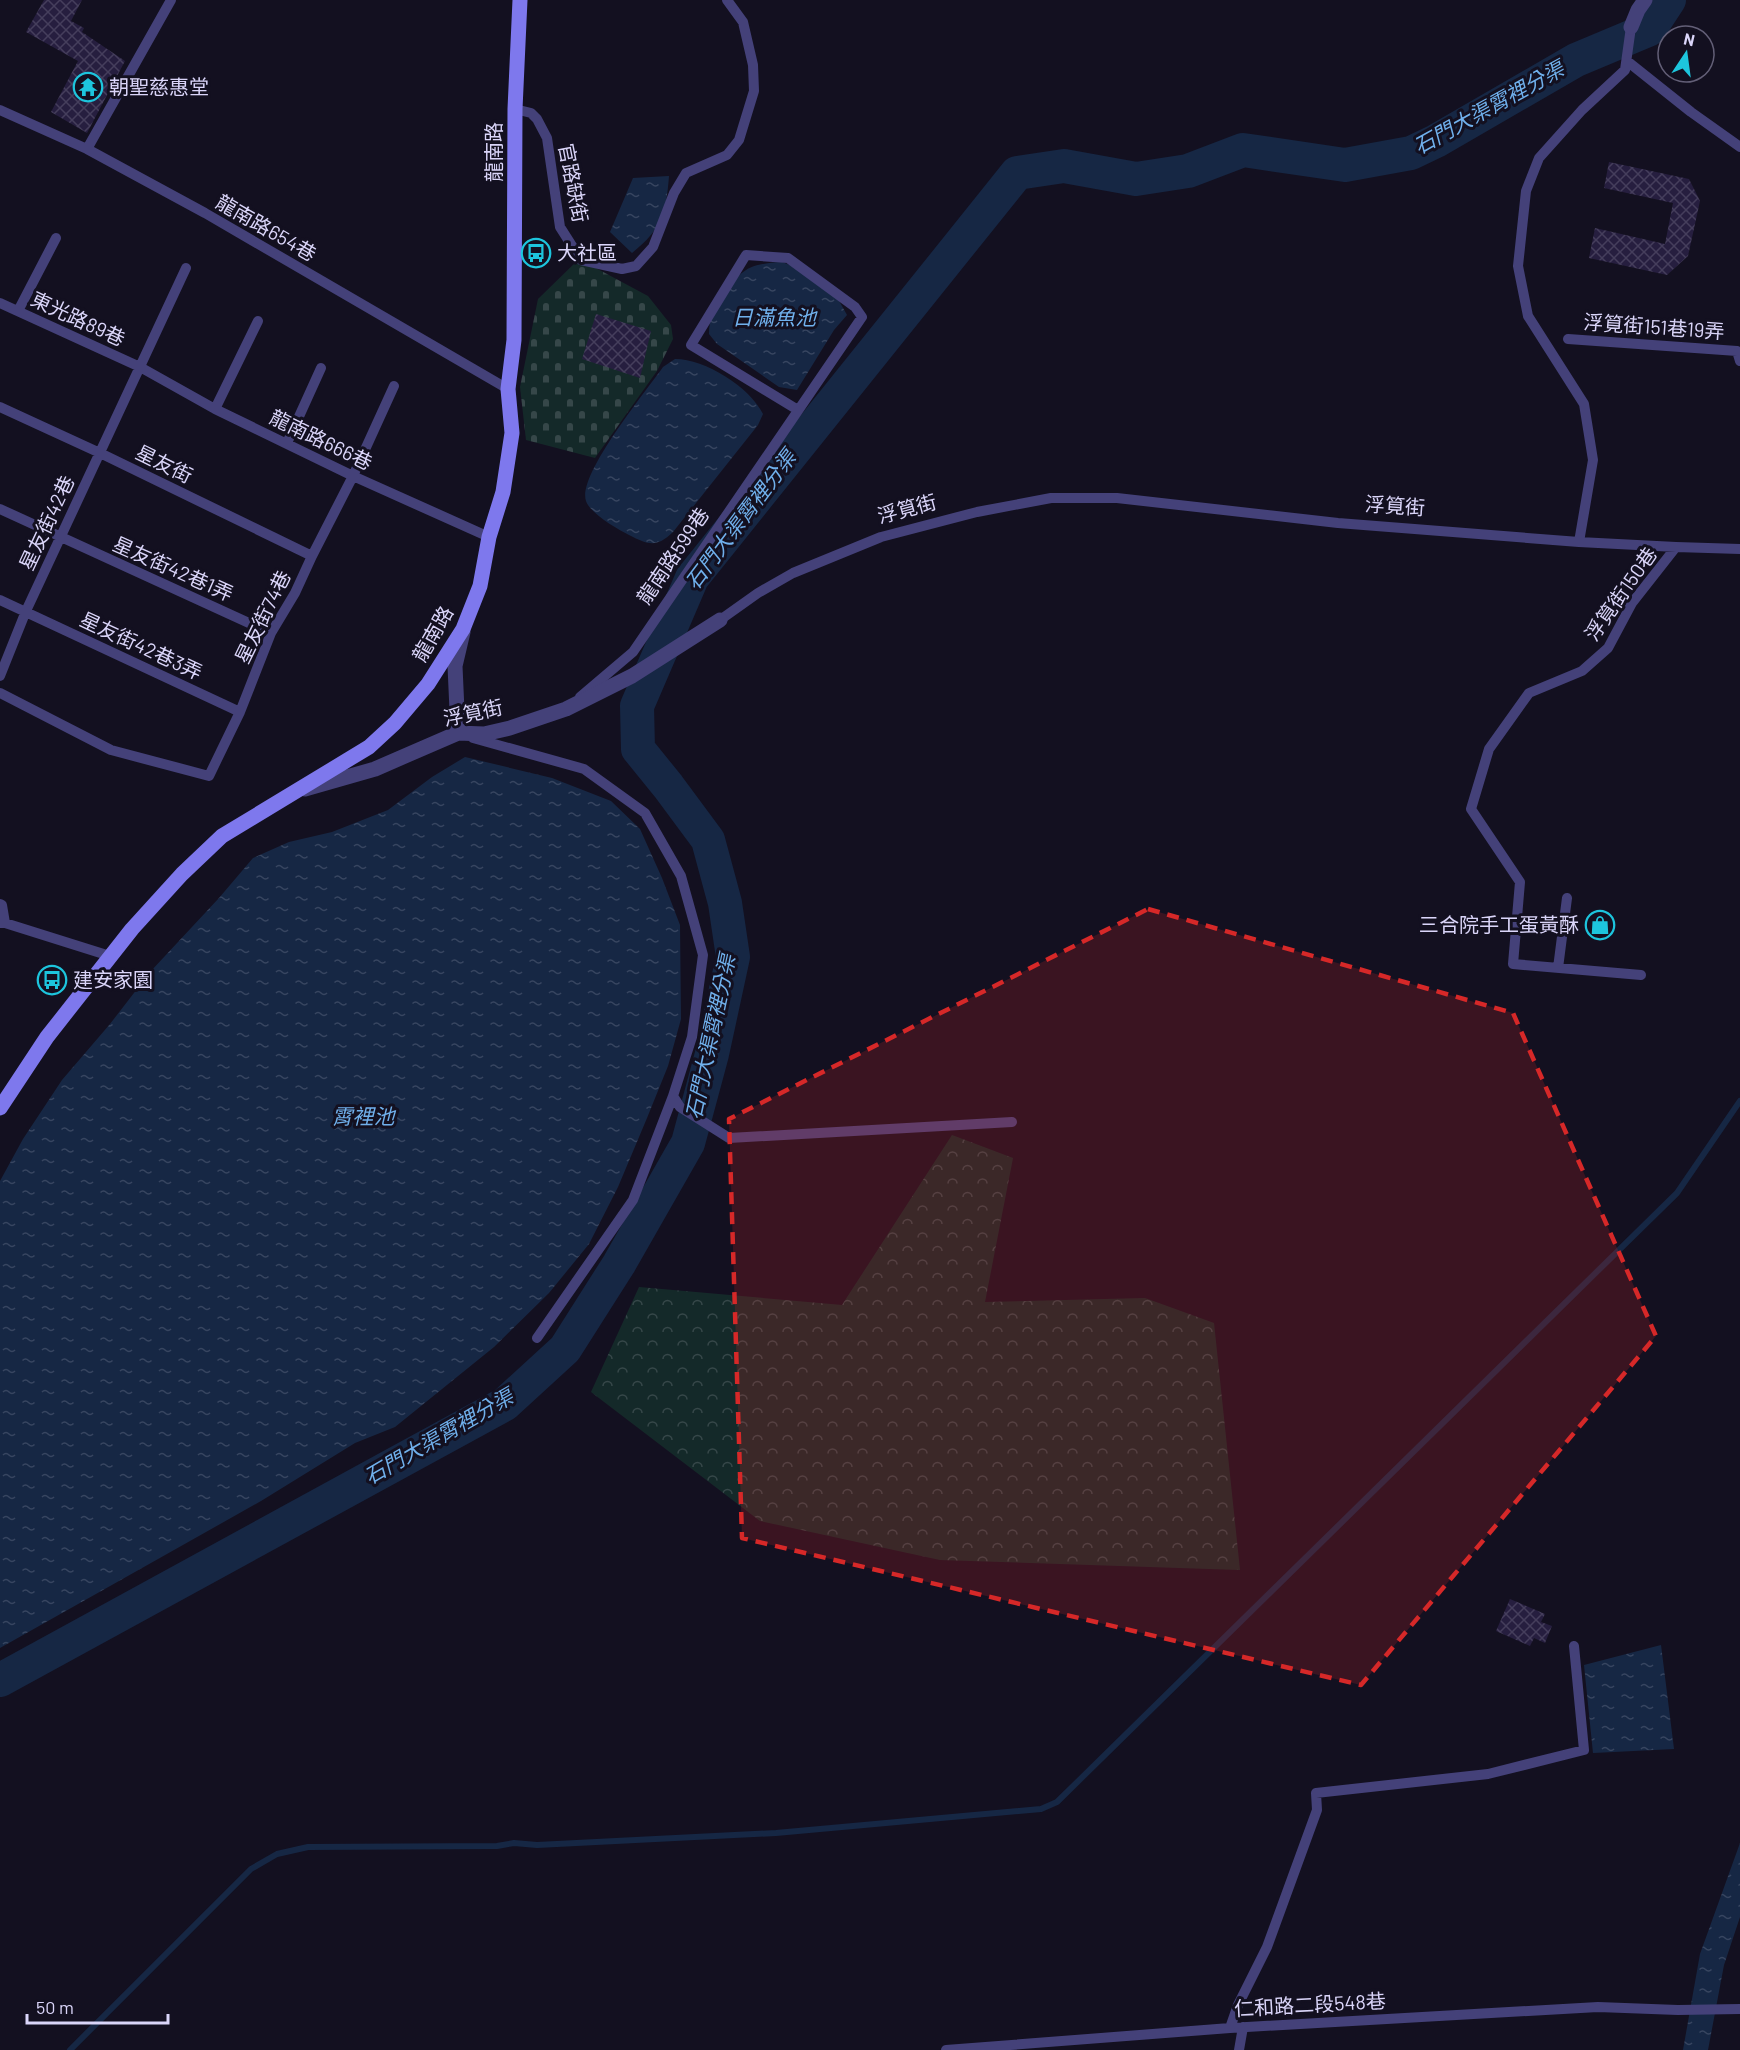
<svg xmlns="http://www.w3.org/2000/svg" width="1740" height="2050" font-family="Barlow,'Noto Sans TC',sans-serif">
<defs>
<pattern id="forest-crowns" width="20" height="18" patternUnits="userSpaceOnUse" patternTransform="scale(1.5)"><rect width="20" height="18" fill="#142929"/><path d="M2 6a3 3 0 1 1 6 0M12 15a3 3 0 1 1 6 0" fill="none" stroke="#364749"/></pattern>
<pattern id="cemetery-stones" width="16" height="16" patternUnits="userSpaceOnUse" patternTransform="scale(1.5)"><rect width="16" height="16" fill="#142929"/><path d="M2 7V4a2 2 0 0 1 4 0v3zM10 15v-3a2 2 0 0 1 4 0v3z" fill="#364749"/></pattern>
<pattern id="water-ripples" width="26" height="14" patternUnits="userSpaceOnUse" patternTransform="scale(1.5)"><rect width="26" height="14" fill="#162744"/><path d="M2 4q2-2 4 0t4 0M15 11q2-2 4 0t4 0" fill="none" stroke="#374560"/></pattern>
<pattern id="building-cross-hatch" width="8" height="8" patternUnits="userSpaceOnUse" patternTransform="scale(1.5)"><rect width="8" height="8" fill="#261e3f"/><path d="M0 0l8 8M0 8l8-8" fill="none" stroke="#453e5c"/></pattern>
</defs>
<rect width="100%" height="100%" fill="#131020"/>
<!-- forest -->
<path fill="url(#forest-crowns)" d="M 952,1135 L 1013,1158 L 985,1302 L 1145,1298 L 1214,1323 L 1240,1570 L 940,1560 L 760,1521 L 591,1392 L 639,1287 L 842,1305 Z"/>
<!-- cemetery -->
<path fill="url(#cemetery-stones)" d="M 579,259 L 648,296 L 671,325 L 673,339 L 657,371 L 595,458 L 526,440 L 520,387 L 538,299 Z"/>
<!-- water -->
<path fill="url(#water-ripples)" d="M 669,176 C 666,213 662,229 632,253 L 610,232 L 633,178 Z
M 782,262 L 795,267 L 838,299 L 847,315 L 834,330 L 797,390 L 779,387 L 717,344 L 709,334 C 709,318 714,313 722,300 C 740,270 746,264 782,262 Z
M 675,359 C 705,359 750,387 763,414 L 758,425 L 673,532 C 656,548 649,545 629,535 C 617,529 590,513 586,501 C 577,475 647,390 663,367 Z
M 465,757 L 552,778 L 611,801 L 640,829 L 662,878 L 680,925 L 681,1019 L 668,1066 L 647,1118 L 618,1187 L 589,1244 L 549,1293 L 494,1347 L 395,1427 L 355,1443 L 261,1501 L 0,1648 L 0,1181 L 23,1139 L 62,1080 L 110,1024 L 151,971 L 219,898 L 253,858 L 289,842 L 332,832 L 388,810 L 432,777 Z
M 1661,1645 L 1674,1749 L 1593,1753 L 1584,1665 Z
M 1740,1843 L 1740,1917 L 1724,1965 L 1708,2050 L 1683,2050 L 1700,1954 Z"/>
<g fill="none" stroke-linecap="round" stroke-linejoin="round">
<!-- stream -->
<path stroke="#162744" stroke-width="6" d="M 70,2050 L 251,1869 L 277,1854 L 308,1847 L 497,1846 L 514,1843 L 537,1845 L 776,1833 L 1041,1809 L 1057,1802 L 1677,1193 L 1740,1101"/>
<!-- river -->
<path stroke="#162744" stroke-width="34" d="M 0,1680 L 505,1404 L 565,1349 L 619,1264 L 688,1143 L 712,1054 L 733,957 L 725,903 L 708,840 L 668,786 L 638,749 L 637,706 L 692,578 L 1017,173 L 1064,166 L 1136,179 L 1188,171 L 1243,150 L 1345,165 L 1411,153 L 1436,141 L 1576,60 L 1650,29 L 1669,0"/>
</g>
<!-- building -->
<path fill="url(#building-cross-hatch)" d="M 44,0 L 82,0 L 71,21 L 84,28 L 82,32 L 125,61 L 87,133 L 51,112 L 78,61 L 26,32 Z
M 1609,162 L 1689,179 L 1700,201 L 1688,256 L 1667,275 L 1589,258 L 1595,228 L 1665,244 L 1673,203 L 1604,188 Z
M 596,314 L 651,331 L 640,378 L 582,359 Z
M 1510,1599 L 1545,1614 L 1541,1622 L 1552,1626 L 1545,1643 L 1534,1638 L 1530,1646 L 1496,1631 Z"/>
<g fill="none" stroke-linecap="round" stroke-linejoin="round">
<!-- lane -->
<path stroke="#444179" stroke-width="10" d="M 1627,61 L 1691,112 L 1740,147
M 515,109 L 531,113 L 537,119 L 547,138 L 560,227 L 581,260 L 622,269 L 636,266 L 653,247 L 674,193 L 686,173 L 727,155 L 739,140 L 754,91 L 753,65 L 743,22 L 727,0
M 0,110 L 87,149 L 205,213 L 508,389
M 87,149 L 171,0
M 0,303 L 140,367 L 215,409 L 353,476 L 489,537
M 18,311 L 56,238
M 1568,339 L 1737,351 L 1740,361
M 0,407 L 100,453 L 312,556
M 215,409 L 258,321
M 287,443 L 321,368
M 0,509 L 271,633
M 1579,542 L 1593,460 L 1584,404 L 1528,316 L 1518,266 L 1526,191 L 1539,158 L 1582,110 L 1625,70 L 1631,27
M 0,600 L 240,712
M 720,620 L 758,593 L 793,573 L 881,537 L 977,512 L 1051,498 L 1117,498 L 1338,523 L 1579,542 L 1676,547 L 1740,549
M 0,676 L 26,611 L 186,268
M 0,693 L 111,750 L 209,776 L 240,712 L 271,633 L 295,593 L 312,556 L 353,476 L 394,386
M 580,697 L 633,652 L 862,317 L 855,307 L 788,258 L 746,255 L 691,345 L 798,410
M 473,738 L 584,769 L 645,813 L 681,876 L 703,955 L 692,1037 L 673,1096 L 633,1200 L 537,1338
M 0,904 L 2,905 L 5,923
M 0,923 L 5,923 L 110,956
M 1558,968 L 1567,898
M 1641,975 L 1513,964 L 1520,882 L 1471,809 L 1489,749 L 1529,693 L 1582,671 L 1608,648 L 1632,603 L 1676,547
M 673,1096 L 680,1107 L 729,1138 L 1012,1122
M 1230,2028 L 1238,2005 L 1267,1947 L 1317,1810 L 1316,1793 L 1488,1774 L 1584,1750 L 1574,1646
M 946,2050 L 1230,2028 L 1598,2007 L 1678,2010 L 1740,2009
M 1239,2050 L 1243,2027"/>
<!-- street -->
<path stroke="#444179" stroke-width="15" d="M 1631,27 L 1638,10 L 1645,0
M 458,733 L 455,666 L 463,632
M 305,789 L 375,769 L 458,733 L 484,734 L 510,728 L 566,709 L 632,676 L 720,620"/>
<!-- secondary -->
<path stroke="#7e78ed" stroke-width="15" d="M 0,1108 L 47,1037 L 132,929 L 182,874 L 222,836 L 369,747 L 395,723 L 428,684 L 463,629 L 480,586 L 489,537 L 503,492 L 512,433 L 508,389 L 514,340 L 515,109 L 520,0"/>
</g>
<!-- marked area -->
<path fill="#d62828" fill-opacity="0.2" stroke="#d62828" stroke-width="4.5" stroke-dasharray="12 8" stroke-linejoin="round" d="M 1148,909 L 1513,1013 L 1656,1336 L 1361,1685 L 742,1538 L 729,1119 Z"/>
<!-- icons -->
<defs>
<g id="temple-ring" transform="scale(1.5)"><circle r="9.5" fill="#131020" stroke="#1dc5dd" stroke-width="1.5"/><path d="M0-6L5-2H3V0L6.5 2.5H4V6H1.5V3h-3V6H-4V2.5H-6.5L-3 0V-2H-5Z" fill="#1dc5dd"/></g>
<g id="bus-ring" transform="scale(1.5)"><circle r="9.5" fill="#131020" stroke="#1dc5dd" stroke-width="1.5"/><path d="M-5-6H5V4H4V6H2V4H-2V6H-4V4H-5ZM-3.5-4V0h7V-4ZM-3.5 1.2v1.5H-2V1.2ZM2 1.2v1.5H3.5V1.2Z" fill="#1dc5dd"/></g>
<g id="shop-ring" transform="scale(1.5)"><circle r="9.5" fill="#131020" stroke="#1dc5dd" stroke-width="1.5"/><path d="M-5-2.5h2.3a2.7 3.5 0 0 1 5.4 0H5L5.5 6h-11ZM-1.5-2.5h3a1.5 2.3 0 0 0-3 0Z" fill="#1dc5dd"/></g>
</defs>
<g fill-rule="evenodd">
<use href="#temple-ring" x="88" y="87"/>
<use href="#bus-ring" x="536" y="253"/>
<use href="#shop-ring" x="1600" y="925"/>
<use href="#bus-ring" x="52" y="980"/>
</g>
<g text-anchor="middle" stroke-width="6" stroke-linejoin="round" paint-order="stroke">
<!-- poi labels -->
<g font-size="20" fill="#dad5f9" stroke="#131020" text-anchor="start">
<text x="109" y="94">朝聖慈惠堂</text>
<text x="557" y="260">大社區</text>
<text x="1579" y="932" text-anchor="end">三合院手工蛋黃酥</text>
<text x="73" y="987">建安家園</text>
</g>
<!-- street labels -->
<g font-size="20" fill="#dad5f9" stroke="#131020">
<text transform="translate(494 152) rotate(-90)" y="7">龍南路</text>
<text transform="translate(573 183) rotate(79)" y="7">官路缺街</text>
<text transform="translate(266 228) rotate(30)" y="7">龍南路654巷</text>
<text transform="translate(78 319) rotate(25)" y="7">東光路89巷</text>
<text transform="translate(1654 327) rotate(4)" y="7">浮筧街151巷19弄</text>
<text transform="translate(321 440) rotate(26)" y="7">龍南路666巷</text>
<text transform="translate(164 464) rotate(26)" y="7">星友街</text>
<text transform="translate(1395 506) rotate(4)" y="7">浮筧街</text>
<text transform="translate(907 509) rotate(-15)" y="7">浮筧街</text>
<text transform="translate(47 523) rotate(-65)" y="7">星友街42巷</text>
<text transform="translate(673 556) rotate(-56)" y="7">龍南路599巷</text>
<text transform="translate(173 569) rotate(24)" y="7">星友街42巷1弄</text>
<text transform="translate(1621 594) rotate(-55)" y="7">浮筧街150巷</text>
<text transform="translate(263 617) rotate(-64)" y="7">星友街74巷</text>
<text transform="translate(433 634) rotate(-60)" y="7">龍南路</text>
<text transform="translate(141 646) rotate(25)" y="7">星友街42巷3弄</text>
<text transform="translate(473 713) rotate(-12)" y="7">浮筧街</text>
<text transform="translate(1310 2005) rotate(-3)" y="7">仁和路二段548巷</text>
</g>
<!-- water labels -->
<g font-size="21" font-style="italic" fill="#70b0ec" stroke="#131020">
<text transform="translate(1489 108) rotate(-29)" y="7">石門大渠霄裡分渠</text>
<text x="774" y="325">日滿魚池</text>
<text transform="translate(741 520) rotate(-53)" y="7">石門大渠霄裡分渠</text>
<text transform="translate(711 1037) rotate(-78)" y="7">石門大渠霄裡分渠</text>
<text x="363" y="1124">霄裡池</text>
<text transform="translate(439 1437) rotate(-30)" y="7">石門大渠霄裡分渠</text>
</g>
</g>
<!-- north arrow -->
<g transform="translate(1686 54) rotate(13)"><circle r="28" fill="#131020" stroke="#635f77" stroke-width="1.5"/>
<path d="M0-4.5L10 22L0 15L-10 22Z" fill="#1dc5dd"/>
<text y="-9" font-size="16" font-weight="bold" text-anchor="middle" fill="#dad5f9">N</text>
</g>
<!-- scale -->
<path d="M27 2014v9h141v-9" fill="none" stroke="#dad5f9" stroke-width="3"/>
<text x="36" y="2014" font-size="18" fill="#dad5f9" stroke="#131020" stroke-width="4.5" paint-order="stroke">50 m</text>
</svg>
